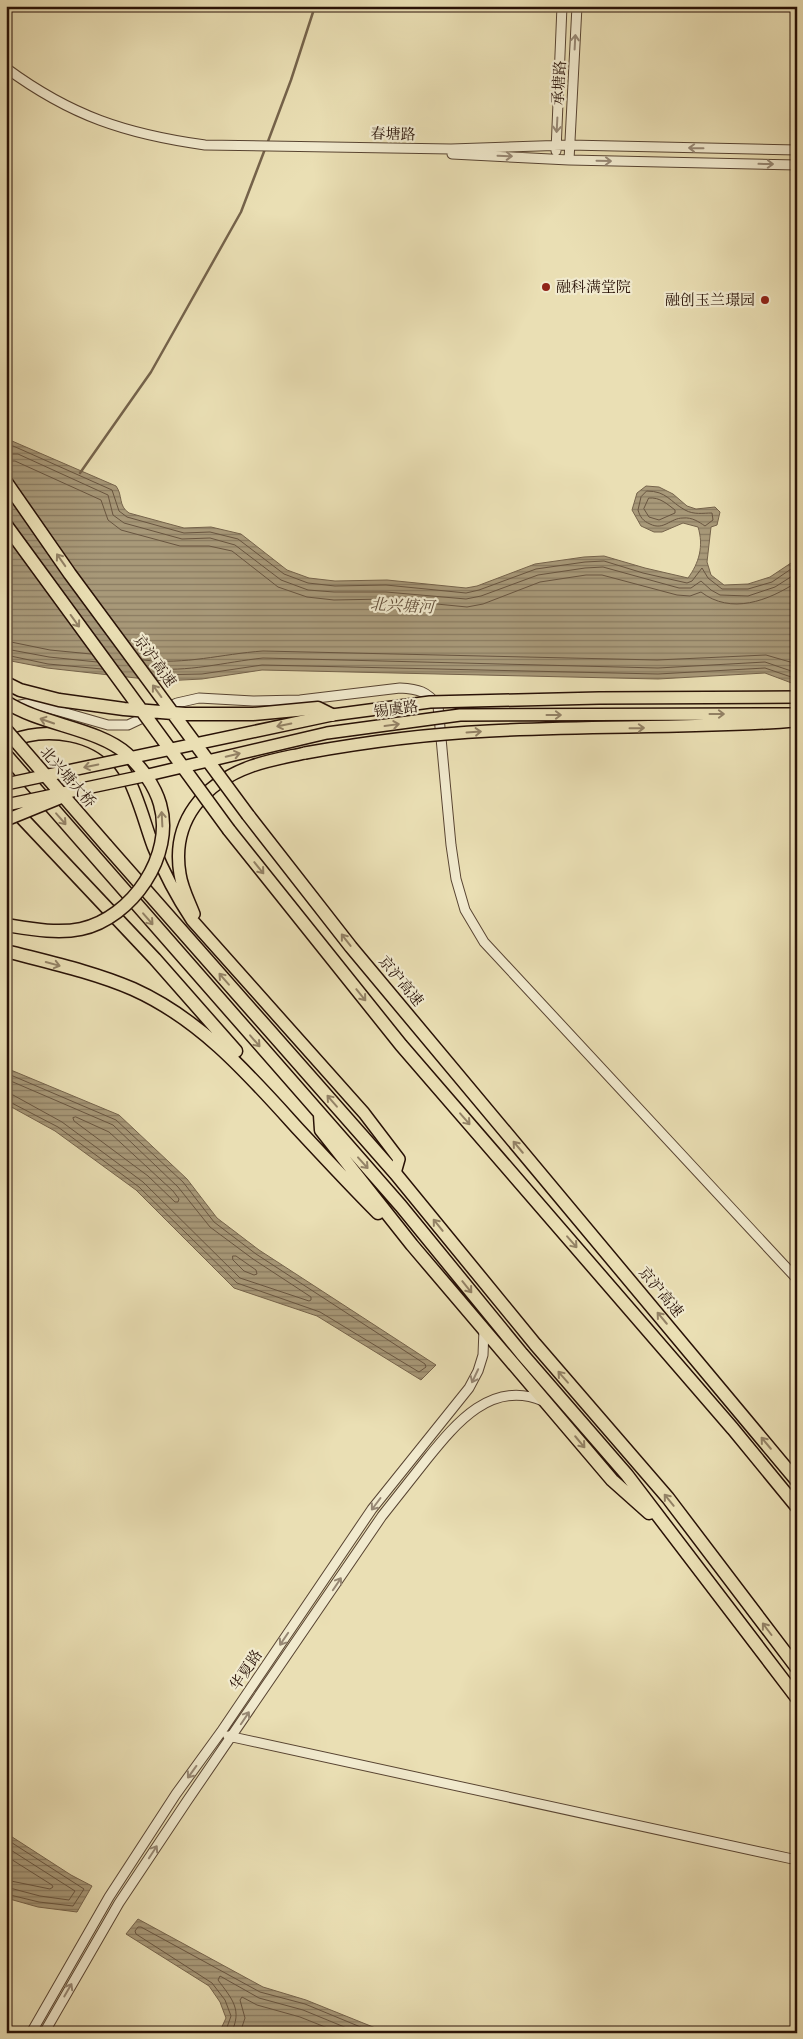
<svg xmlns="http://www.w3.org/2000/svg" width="803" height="2039" font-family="'Libre Caslon Text','Noto Serif SC',serif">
<defs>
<pattern id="water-rules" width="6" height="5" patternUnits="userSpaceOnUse" patternTransform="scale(1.25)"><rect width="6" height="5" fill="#a89979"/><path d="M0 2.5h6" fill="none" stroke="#897b61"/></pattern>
</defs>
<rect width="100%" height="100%" fill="#eadfb4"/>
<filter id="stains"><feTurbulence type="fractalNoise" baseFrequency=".004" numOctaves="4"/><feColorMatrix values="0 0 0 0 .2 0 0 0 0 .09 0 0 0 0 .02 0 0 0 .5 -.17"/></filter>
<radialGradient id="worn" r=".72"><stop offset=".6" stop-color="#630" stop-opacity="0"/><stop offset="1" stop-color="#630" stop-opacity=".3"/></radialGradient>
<!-- water -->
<path fill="url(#water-rules)" stroke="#75634b" d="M 12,441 L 116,486 C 123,495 118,506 129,513 L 184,528 L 211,527 L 241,534 L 287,570 L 309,578 L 335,581 L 387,580 L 466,588 L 477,586 L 535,564 L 584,557 L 604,556 L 645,568 L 688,578 C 699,563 704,546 698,527 L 683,523 L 662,532 L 654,532 L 641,526 L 632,510 L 637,493 L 646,486 L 659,487 L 673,494 L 687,506 L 696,509 L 715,507 L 720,512 L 717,525 L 711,527 L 707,562 L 711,575 L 724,585 L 748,584 L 770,577 L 797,559 L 797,685 L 765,673 L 658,679 L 262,670 L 202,679 L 163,681 L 47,668 L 6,660 L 6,444 Z
M 6,1068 L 119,1115 L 187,1179 L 217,1218 L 259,1250 L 436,1365 L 421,1380 L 317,1316 L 234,1288 L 136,1190 L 55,1131 L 6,1104 Z
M 6,1833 L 71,1875 L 92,1886 L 77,1912 L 38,1907 L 6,1898 Z
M 138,1919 L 263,1987 L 306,2000 L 388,2033 L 260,2033 L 249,2031 L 248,2033 L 219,2033 L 226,2018 L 220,2002 L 209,1986 L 126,1934 Z"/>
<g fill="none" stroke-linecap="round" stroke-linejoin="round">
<!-- shore -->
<path stroke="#685540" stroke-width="1" d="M 6,447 L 13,446 L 20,449 L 112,490 L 119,511 L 127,517 L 184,533 L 210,532 L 238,539 L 284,574 L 308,583 L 335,586 L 386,585 L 466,593 L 479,590 L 536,569 L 585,562 L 604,561 L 643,573 L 687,583 L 692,581 L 702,568 L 708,578 L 722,589 L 748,589 L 772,582 L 797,565
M 6,454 L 18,454 L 108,495 L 113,515 L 124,523 L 182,539 L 210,538 L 235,545 L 281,580 L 308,590 L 334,592 L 386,592 L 466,599 L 481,596 L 538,575 L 585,568 L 603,567 L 679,588 L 691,588 L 701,581 L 711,590 L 720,595 L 748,596 L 775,587 L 797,573
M 6,461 L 15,461 L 101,500 L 108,520 L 121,530 L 180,546 L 209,546 L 232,551 L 278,587 L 307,597 L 334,600 L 386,599 L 467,607 L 483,604 L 540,582 L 586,575 L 602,575 L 677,595 L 690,596 L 701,592 C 731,615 768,601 797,582
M 647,491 C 667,491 670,502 685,510 C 694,515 703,513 712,513 L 713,520 L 705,526 C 699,522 692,517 683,518 C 670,518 664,531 650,524 C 643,521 640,517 638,510 L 641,497 Z
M 649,498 C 660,497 667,504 675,510 L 675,513 L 659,520 L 649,517 L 644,509 Z
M 6,641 L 50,650 L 91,654
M 6,649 L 49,657 L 97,662
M 6,655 L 48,664 L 102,669
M 143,660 C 186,665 221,654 263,651 L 657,660 L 766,655 L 797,664
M 149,668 C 187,673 225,662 263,658 L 658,668 L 765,662 L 797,673
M 154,675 L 202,674 L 262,665 L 658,674 L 765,668 L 797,679
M 6,1073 L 116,1120 L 183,1182 L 214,1222 L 256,1254 L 425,1364 L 426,1367 L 419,1372 L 320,1312 L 237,1283 L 139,1187 L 58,1127 L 6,1100
M 6,1079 L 113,1125 L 178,1187 L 210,1227 L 253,1259 L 311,1297 L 311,1300 L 309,1301 L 240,1278 L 143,1182 L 62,1122 L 13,1095 L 6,1094
M 76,1117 L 109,1132 L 173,1191 L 179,1199 L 178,1202 L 175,1202 L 148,1176 L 74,1121 L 73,1118 Z
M 233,1256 L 236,1256 L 256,1270 L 257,1274 L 254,1275 L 244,1271 L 233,1260 Z
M 6,1839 L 84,1889 L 73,1906 L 39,1902 L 6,1894
M 6,1847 L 75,1891 L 69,1900 L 40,1896 L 6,1887
M 6,1856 L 52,1885 L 53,1887 L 50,1889 L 6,1880
M 225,2033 L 231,2016 L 225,2000 L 212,1983 L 136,1934 L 135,1931 L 138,1927 L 141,1927 L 260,1992 L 305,2004 L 375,2033
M 231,2033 C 243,2010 232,1999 218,1980 L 220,1976 L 259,1998 L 303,2010 L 359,2033
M 240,2033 L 245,2018 L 240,2000 L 242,1997 L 257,2005 L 300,2017 L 340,2033"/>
<!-- stream -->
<path stroke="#75634b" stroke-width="2.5" d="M 267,144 L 291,80 L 315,6
M 80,473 L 151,372 L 241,212 L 265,149"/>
<!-- minor casing -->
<g stroke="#584432" stroke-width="11">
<path id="minor" d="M 6,68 C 71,116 126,134 205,145 L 451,149 L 569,145 L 797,150
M 556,151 L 562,6
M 452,154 L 569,160 L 797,165
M 569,160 L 577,6
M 163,709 L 177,703 L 199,698 L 253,701 L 300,700 L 400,688 C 418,689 427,691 438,706 L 451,845 L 456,879 L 465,910 L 484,942 L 797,1279
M 6,710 L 15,706 L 31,703 L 108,725 L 128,725 L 149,715
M 228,1736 L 797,1860
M 31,2033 L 109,1897 L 176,1794 L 221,1732 L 372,1509 L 469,1388 L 478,1371 L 483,1355 L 484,1329
M 44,2033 L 119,1903 L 187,1801 L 382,1516 C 397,1497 412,1478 427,1459 C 456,1423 492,1379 543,1401"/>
</g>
<!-- major casing -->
<g stroke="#281106" stroke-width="14">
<path id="major" d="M 6,743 C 45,725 101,732 125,772 C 138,795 144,821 153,846 C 164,873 176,896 192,920 L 364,1113 L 399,1159 L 395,1173
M 194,914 C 189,901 182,888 180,874 C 171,821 204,783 252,766 C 269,760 287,757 305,753"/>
</g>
<!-- highway casing -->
<g stroke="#281106" stroke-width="15">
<path id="highway" d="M 6,755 L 401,1206 L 522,1354 L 627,1475 L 797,1698
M 6,801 L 155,959 L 236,1051
M 248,815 L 351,947 L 797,1481
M 229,830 L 401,1045 L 733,1429 L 797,1507
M 106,845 L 395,1173 L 535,1344 L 668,1498 L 797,1668
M 6,951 C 48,962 94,972 133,989 C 202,1020 250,1076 299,1130 C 325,1158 351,1186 378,1213
M 320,1115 L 321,1130 L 412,1245 L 612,1480 L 649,1513"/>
</g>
<!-- minor -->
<use href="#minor" stroke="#f1eace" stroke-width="9"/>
<!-- major -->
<use href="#major" stroke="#eadfb4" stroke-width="11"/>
<!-- highway -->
<use href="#highway" stroke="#eadfb4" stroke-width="12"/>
<!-- major-bridge casing -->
<g stroke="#281106" stroke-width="14" stroke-linecap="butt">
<path id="major-bridge" d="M 305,753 C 366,742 427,734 489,731 C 591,725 694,729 796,721
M 6,784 L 332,715 L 430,702 L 599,698 L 797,697
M 6,805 L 148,775 L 327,733 L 460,715 L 797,714
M 6,820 L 60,798"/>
</g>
<!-- highway-bridge casing -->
<g stroke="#281106" stroke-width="15" stroke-linecap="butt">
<path id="highway-bridge" d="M 6,482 L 70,574 L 248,815
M 6,525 L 229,830
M 6,683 L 20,690 L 59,700 L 124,709 L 185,714 L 253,714 L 318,708 L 332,715
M 6,702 C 41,725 98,728 127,754 C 141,767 155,786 160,804 C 175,855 132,918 81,929 C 57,934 31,929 6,925
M 6,730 L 106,845"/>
</g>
<!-- major-bridge -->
<use href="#major-bridge" stroke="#eadfb4" stroke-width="11"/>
<!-- highway-bridge -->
<use href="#highway-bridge" stroke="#eadfb4" stroke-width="12"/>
</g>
<!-- one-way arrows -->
<defs><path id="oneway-shaft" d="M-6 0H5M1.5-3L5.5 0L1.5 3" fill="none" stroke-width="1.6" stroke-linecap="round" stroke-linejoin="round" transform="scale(1.25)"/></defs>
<g stroke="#978874">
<use href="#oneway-shaft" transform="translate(575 42) rotate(-87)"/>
<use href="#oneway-shaft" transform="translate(557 125) rotate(93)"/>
<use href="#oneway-shaft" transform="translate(696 148) rotate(-179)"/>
<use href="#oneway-shaft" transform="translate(505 156) rotate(2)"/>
<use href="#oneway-shaft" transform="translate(604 161) rotate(1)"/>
<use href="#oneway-shaft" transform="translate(766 164) rotate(1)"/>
<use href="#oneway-shaft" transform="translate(475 1376) rotate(115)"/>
<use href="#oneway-shaft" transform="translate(376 1504) rotate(127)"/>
<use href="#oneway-shaft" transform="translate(337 1584) rotate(-56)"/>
<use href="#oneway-shaft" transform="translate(284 1639) rotate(124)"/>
<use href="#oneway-shaft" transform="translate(245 1718) rotate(-56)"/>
<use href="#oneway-shaft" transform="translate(192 1772) rotate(126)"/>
<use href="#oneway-shaft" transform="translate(153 1852) rotate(-57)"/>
<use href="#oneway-shaft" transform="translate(68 1990) rotate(-60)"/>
</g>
<g stroke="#938266">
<use href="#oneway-shaft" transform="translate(61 560) rotate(-125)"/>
<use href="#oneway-shaft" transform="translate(75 621) rotate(54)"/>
<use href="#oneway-shaft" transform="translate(157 691) rotate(-126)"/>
<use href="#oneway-shaft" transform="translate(717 714)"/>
<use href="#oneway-shaft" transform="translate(554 715)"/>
<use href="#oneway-shaft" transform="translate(47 721) rotate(-161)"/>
<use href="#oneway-shaft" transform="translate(284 725) rotate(168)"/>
<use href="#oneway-shaft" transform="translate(392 725) rotate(-8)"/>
<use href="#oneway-shaft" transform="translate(637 728) rotate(-1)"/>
<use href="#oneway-shaft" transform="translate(474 732) rotate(-4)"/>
<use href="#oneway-shaft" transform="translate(233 755) rotate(-13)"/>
<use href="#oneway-shaft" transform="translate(91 766) rotate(168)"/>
<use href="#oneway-shaft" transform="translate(61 819) rotate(49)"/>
<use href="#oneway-shaft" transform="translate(162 819) rotate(-93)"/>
<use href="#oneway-shaft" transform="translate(259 868) rotate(51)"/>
<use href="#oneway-shaft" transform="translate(148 919) rotate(49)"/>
<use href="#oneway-shaft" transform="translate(346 940) rotate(-128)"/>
<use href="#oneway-shaft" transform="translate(53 964) rotate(15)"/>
<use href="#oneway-shaft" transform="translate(224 979) rotate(-131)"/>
<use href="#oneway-shaft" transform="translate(361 995) rotate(51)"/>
<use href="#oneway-shaft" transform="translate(255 1041) rotate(49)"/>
<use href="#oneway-shaft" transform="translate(332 1101) rotate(-131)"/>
<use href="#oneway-shaft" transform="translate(465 1119) rotate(49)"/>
<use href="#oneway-shaft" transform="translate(518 1147) rotate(-130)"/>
<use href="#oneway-shaft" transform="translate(363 1163) rotate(48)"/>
<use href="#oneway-shaft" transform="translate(438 1225) rotate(-129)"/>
<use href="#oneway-shaft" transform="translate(572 1242) rotate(49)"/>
<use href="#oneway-shaft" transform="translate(467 1287) rotate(51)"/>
<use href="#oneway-shaft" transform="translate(662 1318) rotate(-130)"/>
<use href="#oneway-shaft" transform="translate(563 1377) rotate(-131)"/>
<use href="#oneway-shaft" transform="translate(580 1442) rotate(50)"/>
<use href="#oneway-shaft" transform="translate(766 1443) rotate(-130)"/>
<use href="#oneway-shaft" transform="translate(669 1500) rotate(-129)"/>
<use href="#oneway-shaft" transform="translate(767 1629) rotate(-127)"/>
</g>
<!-- markers -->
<g fill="#8f2418" stroke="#f1eace" stroke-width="2">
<circle cx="546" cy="287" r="5"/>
<circle cx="765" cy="300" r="5"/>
</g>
<g text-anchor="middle" stroke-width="4.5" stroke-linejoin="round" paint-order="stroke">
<!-- street labels -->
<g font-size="15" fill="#281106" stroke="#f1eace">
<text transform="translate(559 83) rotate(-87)" y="5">承塘路</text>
<text transform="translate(393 134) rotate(1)" y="5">春塘路</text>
<text transform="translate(155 661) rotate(54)" y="5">京沪高速</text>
<text transform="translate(396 709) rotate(-8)" y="5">锡虞路</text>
<text transform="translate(68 777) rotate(49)" y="5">北兴塘大桥</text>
<text transform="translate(401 981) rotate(50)" y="5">京沪高速</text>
<text transform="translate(661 1292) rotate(50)" y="5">京沪高速</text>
<text transform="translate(246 1670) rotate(-56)" y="5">华夏路</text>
</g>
<!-- poi labels -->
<g font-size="15" fill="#281106" stroke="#f1eace" text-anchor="start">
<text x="556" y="292">融科满堂院</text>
<text x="755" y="305" text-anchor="end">融创玉兰璟园</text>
</g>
<!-- water labels -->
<g font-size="16" font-style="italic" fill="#624e3a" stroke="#f1eace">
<text transform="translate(402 605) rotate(3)" y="6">北兴塘河</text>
</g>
</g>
<!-- margin -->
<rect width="803" height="2039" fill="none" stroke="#eadfb4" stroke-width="25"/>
<rect x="8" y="8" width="788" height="2024" fill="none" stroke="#281106" stroke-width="2.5"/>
<rect x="12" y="12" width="778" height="2014" fill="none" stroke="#281106"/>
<rect width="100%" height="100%" filter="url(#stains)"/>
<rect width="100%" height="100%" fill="url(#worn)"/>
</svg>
